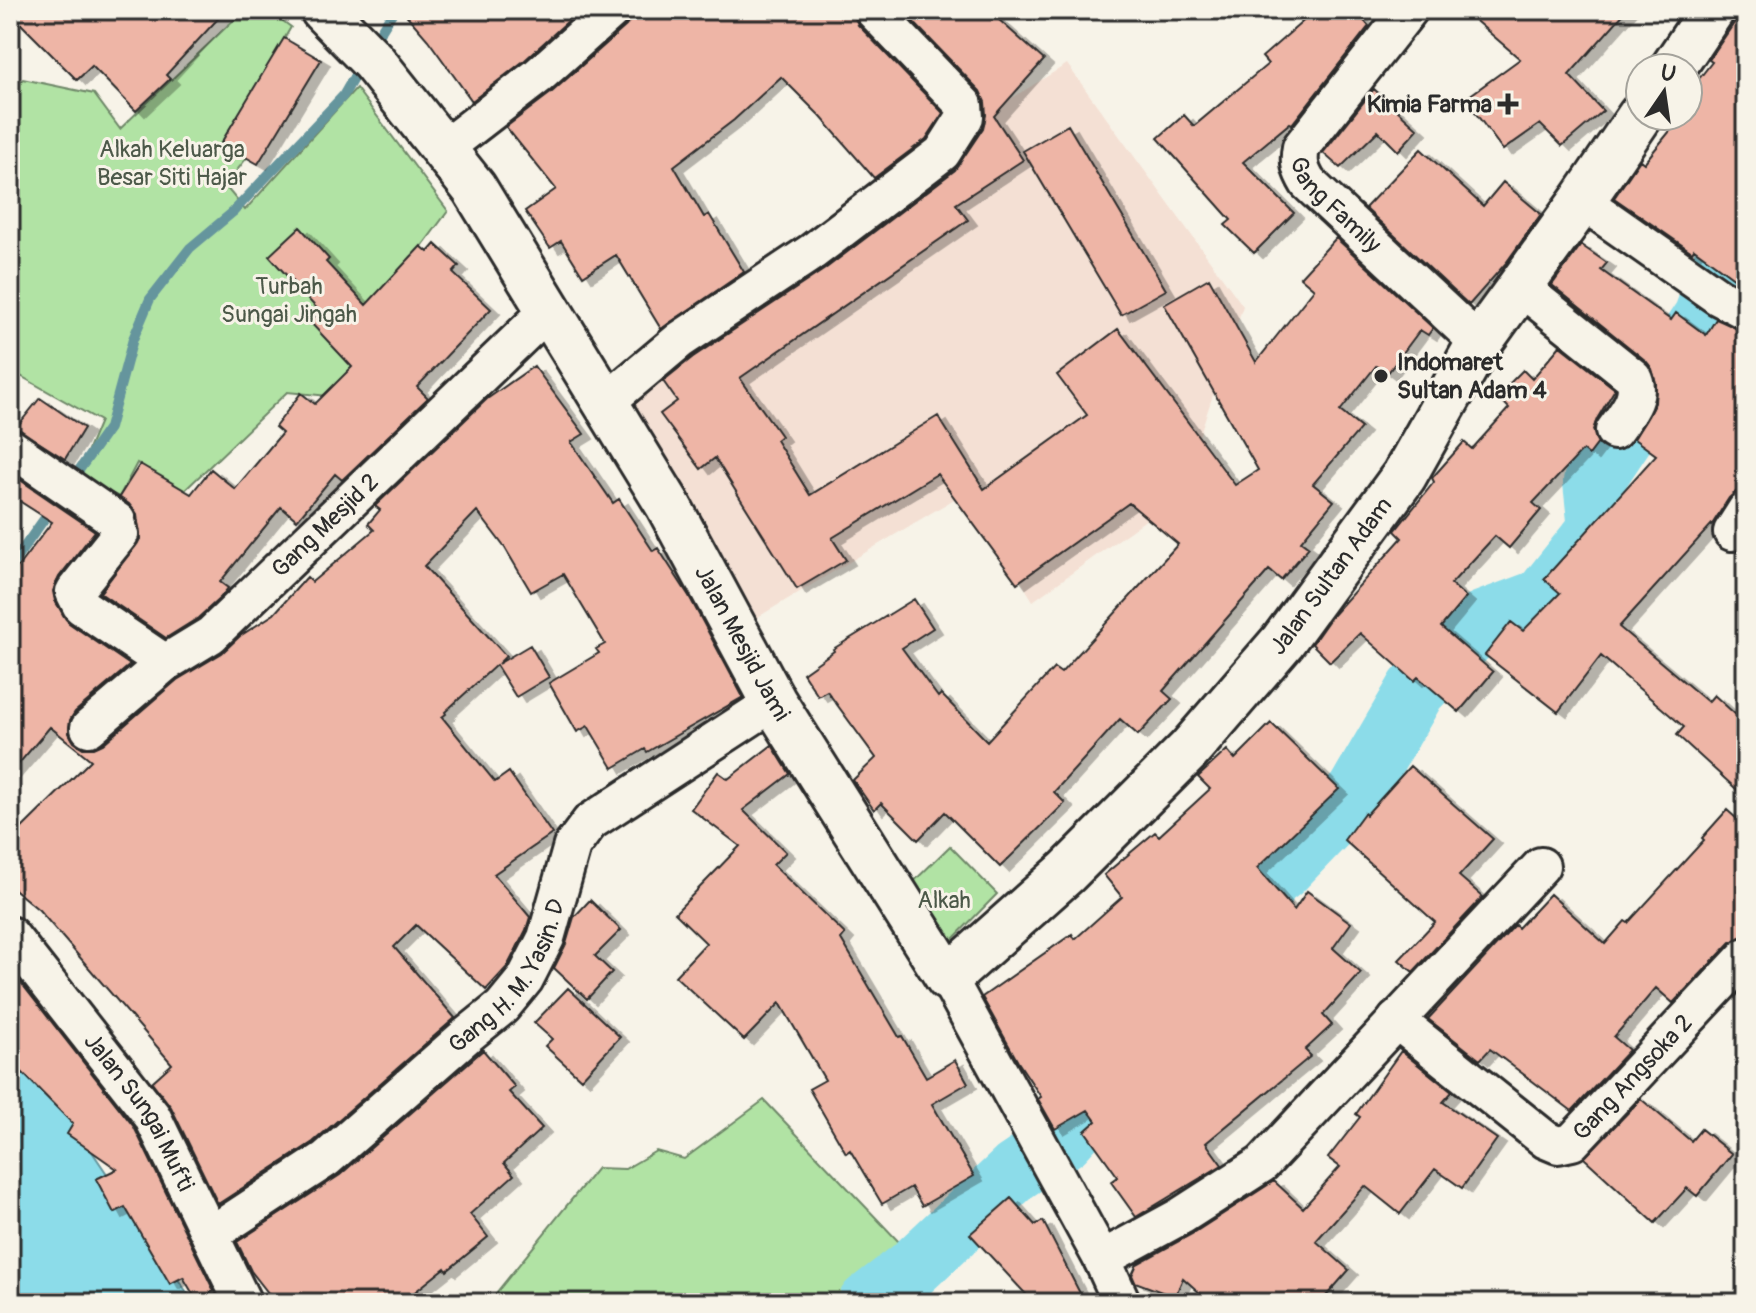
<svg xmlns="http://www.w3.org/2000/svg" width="1756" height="1313" font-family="Pangolin,sans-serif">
<defs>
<filter id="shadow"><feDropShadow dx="9" dy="5" stdDeviation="0" flood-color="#0004"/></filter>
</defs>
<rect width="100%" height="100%" fill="#f7f3e8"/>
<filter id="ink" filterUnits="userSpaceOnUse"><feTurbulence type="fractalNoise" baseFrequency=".0125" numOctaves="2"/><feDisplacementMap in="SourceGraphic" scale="16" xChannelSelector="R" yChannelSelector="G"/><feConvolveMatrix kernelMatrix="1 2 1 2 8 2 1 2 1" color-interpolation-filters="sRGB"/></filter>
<g filter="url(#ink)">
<!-- built -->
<path fill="#f4e0d4" d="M 1067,64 L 1243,306 L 1179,496 L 1033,601 L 966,492 L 743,626 L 609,388 L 673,326 L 851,198 Z"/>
<!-- green -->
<path fill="#b1e3a4" stroke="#6e8768" stroke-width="2" d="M 244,10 L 268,10 L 291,27 L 256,88 L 248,156 L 225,186 L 245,210 L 356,88 L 448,211 L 381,302 L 395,321 L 329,396 L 287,392 L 184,491 L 137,463 L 119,497 L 77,476 L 100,421 L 10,370 L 10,91 L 23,79 L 94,94 L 120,129 Z
M 950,846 L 997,894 L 948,944 L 900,895 Z
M 764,1100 L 900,1243 L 841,1303 L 495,1303 L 492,1298 L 597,1168 L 625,1169 L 656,1151 L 684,1159 Z"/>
<!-- water -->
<path fill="#8cdce9" stroke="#65959d" stroke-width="2" d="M 10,1030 L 194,1303 L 10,1303 Z"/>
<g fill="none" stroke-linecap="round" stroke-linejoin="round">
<!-- stream -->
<path stroke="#65959d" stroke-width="10" d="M 372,45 L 394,10
M 10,567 L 109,428 L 133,339 L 150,299 L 190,248 L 233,212 L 343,96 L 362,63"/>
<!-- river -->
<path stroke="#8cdce9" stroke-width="60" d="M 1239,957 L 1268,881 L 1281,871 L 1356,793 L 1416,690 L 1482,621 L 1543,598 L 1598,529 L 1593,482 L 1703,317 L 1746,198
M 868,1303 L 912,1269 L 1015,1172 L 1064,1139 L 1137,1059 L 1147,1054"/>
</g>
<!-- building -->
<path fill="#eeb5a6" stroke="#2b2b2b" stroke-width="2" filter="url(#shadow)" d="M 10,10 L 226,10 L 166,75 L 170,79 L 136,111 L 92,66 L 77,80 L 10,13 Z
M 402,10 L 580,10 L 525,60 L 472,101 L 428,40 Z
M 632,10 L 853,10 L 858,25 L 943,113 L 926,139 L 874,178 L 821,117 L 781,77 L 734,120 L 674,166 L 704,217 L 709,214 L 744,272 L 661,329 L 616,255 L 583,276 L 561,241 L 550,248 L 525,211 L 556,189 L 506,127 L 552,92 L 626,26 L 632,17 Z
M 902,10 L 988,10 L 1044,60 L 994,116 L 1023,160 L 956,204 L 968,220 L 740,378 L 781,436 L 776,440 L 810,495 L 938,416 L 984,489 L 1087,415 L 1057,375 L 1118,329 L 1235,485 L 1258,470 L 1164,304 L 1209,278 L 1256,362 L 1314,289 L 1300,277 L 1336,238 L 1433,328 L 1428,335 L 1420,330 L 1387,374 L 1376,366 L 1340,411 L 1361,428 L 1313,484 L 1334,501 L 1301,541 L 1309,547 L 1281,580 L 1269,570 L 1163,691 L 1172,699 L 1138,735 L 1120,719 L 1054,792 L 1065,803 L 1000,867 L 945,812 L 918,840 L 881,803 L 874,810 L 853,780 L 876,758 L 827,691 L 818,696 L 803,673 L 834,651 L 833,649 L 914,599 L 933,628 L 902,648 L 938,697 L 941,694 L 987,741 L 1054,668 L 1061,673 L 1178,544 L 1129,503 L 1017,583 L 937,474 L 832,538 L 846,560 L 797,589 L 715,458 L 701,469 L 660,414 L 677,401 L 663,381 L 693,357 L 825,269 L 955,170 L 983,128 L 986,115 L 985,102 L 980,91 Z
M 1316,10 L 1354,10 L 1369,26 L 1292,124 L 1290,123 L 1243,162 L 1294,213 L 1254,253 L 1225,225 L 1231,220 L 1158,138 L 1184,115 L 1194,126 L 1268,64 L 1262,57 Z
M 1463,10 L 1627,10 L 1569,75 L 1603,111 L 1562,146 L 1540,124 L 1503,150 L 1465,99 L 1520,59 Z
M 1743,10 L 1746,10 L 1746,287 L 1694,249 L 1692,252 L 1614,198 L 1640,160 L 1644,163 L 1682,116 L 1688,116 L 1688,93 L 1712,62 L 1709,60 Z
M 284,38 L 321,60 L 258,164 L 221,143 Z
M 1374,89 L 1418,129 L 1398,151 L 1378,131 L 1340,168 L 1323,153 Z
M 1068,125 L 1166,290 L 1121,315 L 1023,151 Z
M 1421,149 L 1483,206 L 1503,182 L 1541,214 L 1506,263 L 1469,305 L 1365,208 Z
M 300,227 L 329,259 L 326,262 L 366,305 L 421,246 L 428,252 L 435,244 L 459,266 L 453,273 L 491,309 L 417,387 L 428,398 L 342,480 L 335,474 L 297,520 L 281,507 L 220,582 L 228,588 L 220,598 L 198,618 L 166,638 L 100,593 L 140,539 L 137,515 L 129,504 L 119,497 L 140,464 L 191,494 L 211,469 L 235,489 L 282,433 L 275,427 L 301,393 L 315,404 L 352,367 L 310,322 L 320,312 L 269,256 Z
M 1581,245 L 1607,263 L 1601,270 L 1671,320 L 1676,313 L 1706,335 L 1716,319 L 1746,332 L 1746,489 L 1737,491 L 1729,498 L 1713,523 L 1619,627 L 1708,702 L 1714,695 L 1746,724 L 1746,798 L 1677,735 L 1684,727 L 1601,656 L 1558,712 L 1485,655 L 1511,622 L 1523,631 L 1560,593 L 1544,579 L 1656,455 L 1634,439 L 1655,403 L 1656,383 L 1652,369 L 1646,361 L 1552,285 Z
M 1560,346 L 1615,389 L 1597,419 L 1593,430 L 1598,443 L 1589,455 L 1583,450 L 1533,503 L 1541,510 L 1509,548 L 1495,536 L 1451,584 L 1466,597 L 1441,627 L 1493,672 L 1459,712 L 1418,677 L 1414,681 L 1360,633 L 1330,662 L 1312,644 L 1331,617 L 1402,538 L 1395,531 L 1434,482 L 1432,478 L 1464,442 L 1472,449 L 1509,408 L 1497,396 L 1523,370 L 1532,379 Z
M 534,366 L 584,434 L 571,442 L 613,503 L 619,499 L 653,551 L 658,548 L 689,596 L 743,697 L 647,752 L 645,749 L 613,768 L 588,726 L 577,732 L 549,683 L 599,653 L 596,649 L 605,644 L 563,574 L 531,592 L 505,548 L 477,511 L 424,566 L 506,656 L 498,664 L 530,645 L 549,677 L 516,697 L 496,665 L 445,712 L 446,714 L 442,717 L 495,782 L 509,772 L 552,834 L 494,874 L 530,917 L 526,930 L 507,967 L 486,990 L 416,925 L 394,947 L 455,1018 L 313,1142 L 218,1204 L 171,1107 L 152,1082 L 172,1064 L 39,910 L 10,886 L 10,840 L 91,760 L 50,727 L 10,774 L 10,577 L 52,522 L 10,495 L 10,473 L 95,531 L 59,577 L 53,591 L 55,601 L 69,623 L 130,665 L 75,712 L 70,720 L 69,733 L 74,742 L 83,748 L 94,748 L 103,744 L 177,680 L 222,653 L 240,636 L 274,614 L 307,577 L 312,582 L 374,530 L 368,524 L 380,510 L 375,506 L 487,399 Z
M 40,398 L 84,428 L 65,459 L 16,428 Z
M 1271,723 L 1339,789 L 1257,868 L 1294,910 L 1307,891 L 1351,923 L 1333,948 L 1361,973 L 1323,1015 L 1332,1025 L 1305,1050 L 1311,1056 L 1206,1143 L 1222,1165 L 1136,1217 L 1111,1182 L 1118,1177 L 1085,1131 L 1096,1121 L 1088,1110 L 1055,1129 L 1038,1099 L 1041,1097 L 1018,1062 L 982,997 L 1072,934 L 1075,939 L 1122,897 L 1104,875 L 1155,832 L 1159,836 L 1210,789 L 1198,777 L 1227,750 L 1235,759 Z
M 772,745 L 790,774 L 743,810 L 786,852 L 773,865 L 845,934 L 841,939 L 899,1037 L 902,1036 L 926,1077 L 955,1060 L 968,1083 L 932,1104 L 974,1176 L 922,1206 L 911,1187 L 882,1204 L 850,1150 L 846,1153 L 809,1089 L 825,1080 L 780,1003 L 744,1040 L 675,976 L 706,943 L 675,913 L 740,846 L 691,809 L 718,772 L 728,779 Z
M 1410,766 L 1493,839 L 1459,876 L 1483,897 L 1413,972 L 1399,960 L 1435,922 L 1344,840 L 1364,813 L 1366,815 Z
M 1727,810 L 1746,827 L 1746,935 L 1731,942 L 1673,1003 L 1656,988 L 1614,1037 L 1629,1050 L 1572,1111 L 1490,1049 L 1480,1060 L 1428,1019 L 1515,925 L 1518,928 L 1550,894 L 1605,944 L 1625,921 L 1628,923 L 1704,840 L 1702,838 Z
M 590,900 L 621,930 L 595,956 L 612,972 L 587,999 L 554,968 L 566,944 L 574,917 Z
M 18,979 L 134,1127 L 214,1291 L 197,1301 L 183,1277 L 170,1284 L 125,1207 L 114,1213 L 96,1179 L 117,1169 L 67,1134 L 73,1124 L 10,1060 L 10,987 Z
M 568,988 L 620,1037 L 581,1079 L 545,1046 L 552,1039 L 534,1023 Z
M 483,1050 L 515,1087 L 509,1092 L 542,1128 L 504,1163 L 514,1175 L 470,1214 L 488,1237 L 447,1271 L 445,1268 L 401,1303 L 276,1303 L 251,1271 L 237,1242 L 340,1175 Z
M 1401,1051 L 1452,1092 L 1443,1102 L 1497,1139 L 1462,1188 L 1435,1169 L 1400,1214 L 1365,1186 L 1316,1241 L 1349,1270 L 1320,1303 L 1211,1303 L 1183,1278 L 1175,1297 L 1135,1282 L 1132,1275 L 1137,1264 L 1192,1234 L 1274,1181 L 1303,1208 L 1340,1167 L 1328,1158 L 1360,1117 L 1356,1114 Z
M 1641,1099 L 1691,1141 L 1701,1129 L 1732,1154 L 1697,1196 L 1687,1188 L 1655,1223 L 1584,1158 Z
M 1011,1198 L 1035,1225 L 1043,1221 L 1085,1303 L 1034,1303 L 970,1234 Z"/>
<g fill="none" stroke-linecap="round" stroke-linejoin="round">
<!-- minor casing -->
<g stroke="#2b2b2b" stroke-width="42">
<g id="minor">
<path id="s1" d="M 1409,10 L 1301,147 C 1298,162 1300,170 1308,183 L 1479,343"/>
<path d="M 442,150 L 538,76 L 612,10"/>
<path d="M 1582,201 L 1719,297 L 1746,311"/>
<path d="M 1519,286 L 1633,377 C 1643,396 1625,415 1614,431"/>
<path d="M 605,403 L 680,340 L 812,252 L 942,153 L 965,117 L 964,105 L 873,10"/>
<path d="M 10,447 L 117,521 L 120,534 L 76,589 L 74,592 L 81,606 L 165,663"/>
<path d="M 1732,532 L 1746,510"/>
<path id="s2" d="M 89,728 L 165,663 L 211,635 L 549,310"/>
<path id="s3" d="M 10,935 L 152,1116 L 243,1303"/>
<path d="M 948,978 L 1102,1259 L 1122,1303"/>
<path id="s4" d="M 1396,1020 L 1546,1140 L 1558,1145 L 1572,1142 L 1746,956"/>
<path id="s5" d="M 210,1235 L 326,1159 L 466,1036 L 502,1007 L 525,979 L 546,938 L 572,846 L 590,822 L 774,702"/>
<path d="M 1102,1259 L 1181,1216 L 1262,1164 L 1541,866"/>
</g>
</g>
<!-- major casing -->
<g stroke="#2b2b2b" stroke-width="50">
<g id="major">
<path id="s6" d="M 323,10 L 373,61 L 474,188 L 668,505 L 774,702 L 948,978 L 1067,872 L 1189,750 L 1283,641 L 1404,476 L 1479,343 L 1582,201 L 1640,116"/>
<path d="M 1673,68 L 1712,10"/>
</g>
</g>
<!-- minor -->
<use href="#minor" stroke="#f7f3e8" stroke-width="36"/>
<!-- major -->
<use href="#major" stroke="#f7f3e8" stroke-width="44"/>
</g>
</g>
<!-- markers -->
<g fill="#2b2b2b" stroke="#f7f3e8" stroke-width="3">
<path d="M1504 92h8v8h8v8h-8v8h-8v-8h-8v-8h8z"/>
<circle cx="1381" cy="376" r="8"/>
</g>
<g text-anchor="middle" stroke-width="6" stroke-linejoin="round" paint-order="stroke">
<!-- poi labels -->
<g font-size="24" font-weight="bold" fill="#2b2b2b" stroke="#f7f3e8" text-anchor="end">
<text x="1492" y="112">Kimia Farma</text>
<text x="1397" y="370" text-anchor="start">Indomaret<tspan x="1397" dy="28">Sultan Adam 4</tspan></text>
</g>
<!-- park labels -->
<g font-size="24" fill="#4c5949" stroke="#f7f3e8">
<text x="172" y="157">Alkah Keluarga<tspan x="172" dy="28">Besar Siti Hajar</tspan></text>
<text x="289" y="294">Turbah<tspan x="289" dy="28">Sungai Jingah</tspan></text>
<text x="944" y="908">Alkah</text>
</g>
<!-- street labels -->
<g font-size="24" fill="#2b2b2b" stroke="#f7f3e8">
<text dy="8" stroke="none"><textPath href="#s1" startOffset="246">Gang Family</textPath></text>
<text dy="8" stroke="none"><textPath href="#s2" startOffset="312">Gang Mesjid 2</textPath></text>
<text dy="8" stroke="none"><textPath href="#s6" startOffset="1712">Jalan Sultan Adam</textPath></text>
<text dy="8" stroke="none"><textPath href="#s6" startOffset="762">Jalan Mesjid Jami</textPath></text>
<text dy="8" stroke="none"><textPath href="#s5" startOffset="400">Gang H. M. Yasin. D</textPath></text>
<text dy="8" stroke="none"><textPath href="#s4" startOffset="308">Gang Angsoka 2</textPath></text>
<text dy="8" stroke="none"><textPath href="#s3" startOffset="220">Jalan Sungai Mufti</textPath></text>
</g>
</g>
<!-- margin -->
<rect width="1756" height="1313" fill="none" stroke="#f7f3e8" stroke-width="40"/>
<rect x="20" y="20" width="1716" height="1273" fill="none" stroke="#2b2b2b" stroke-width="3" filter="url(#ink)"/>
<!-- north arrow -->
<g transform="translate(1664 92) rotate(13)"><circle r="38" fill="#f7f3e8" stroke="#a5a39c" stroke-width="2"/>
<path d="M0-6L14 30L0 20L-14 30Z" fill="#2b2b2b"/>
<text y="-12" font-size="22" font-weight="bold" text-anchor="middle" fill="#2b2b2b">U</text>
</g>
</svg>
